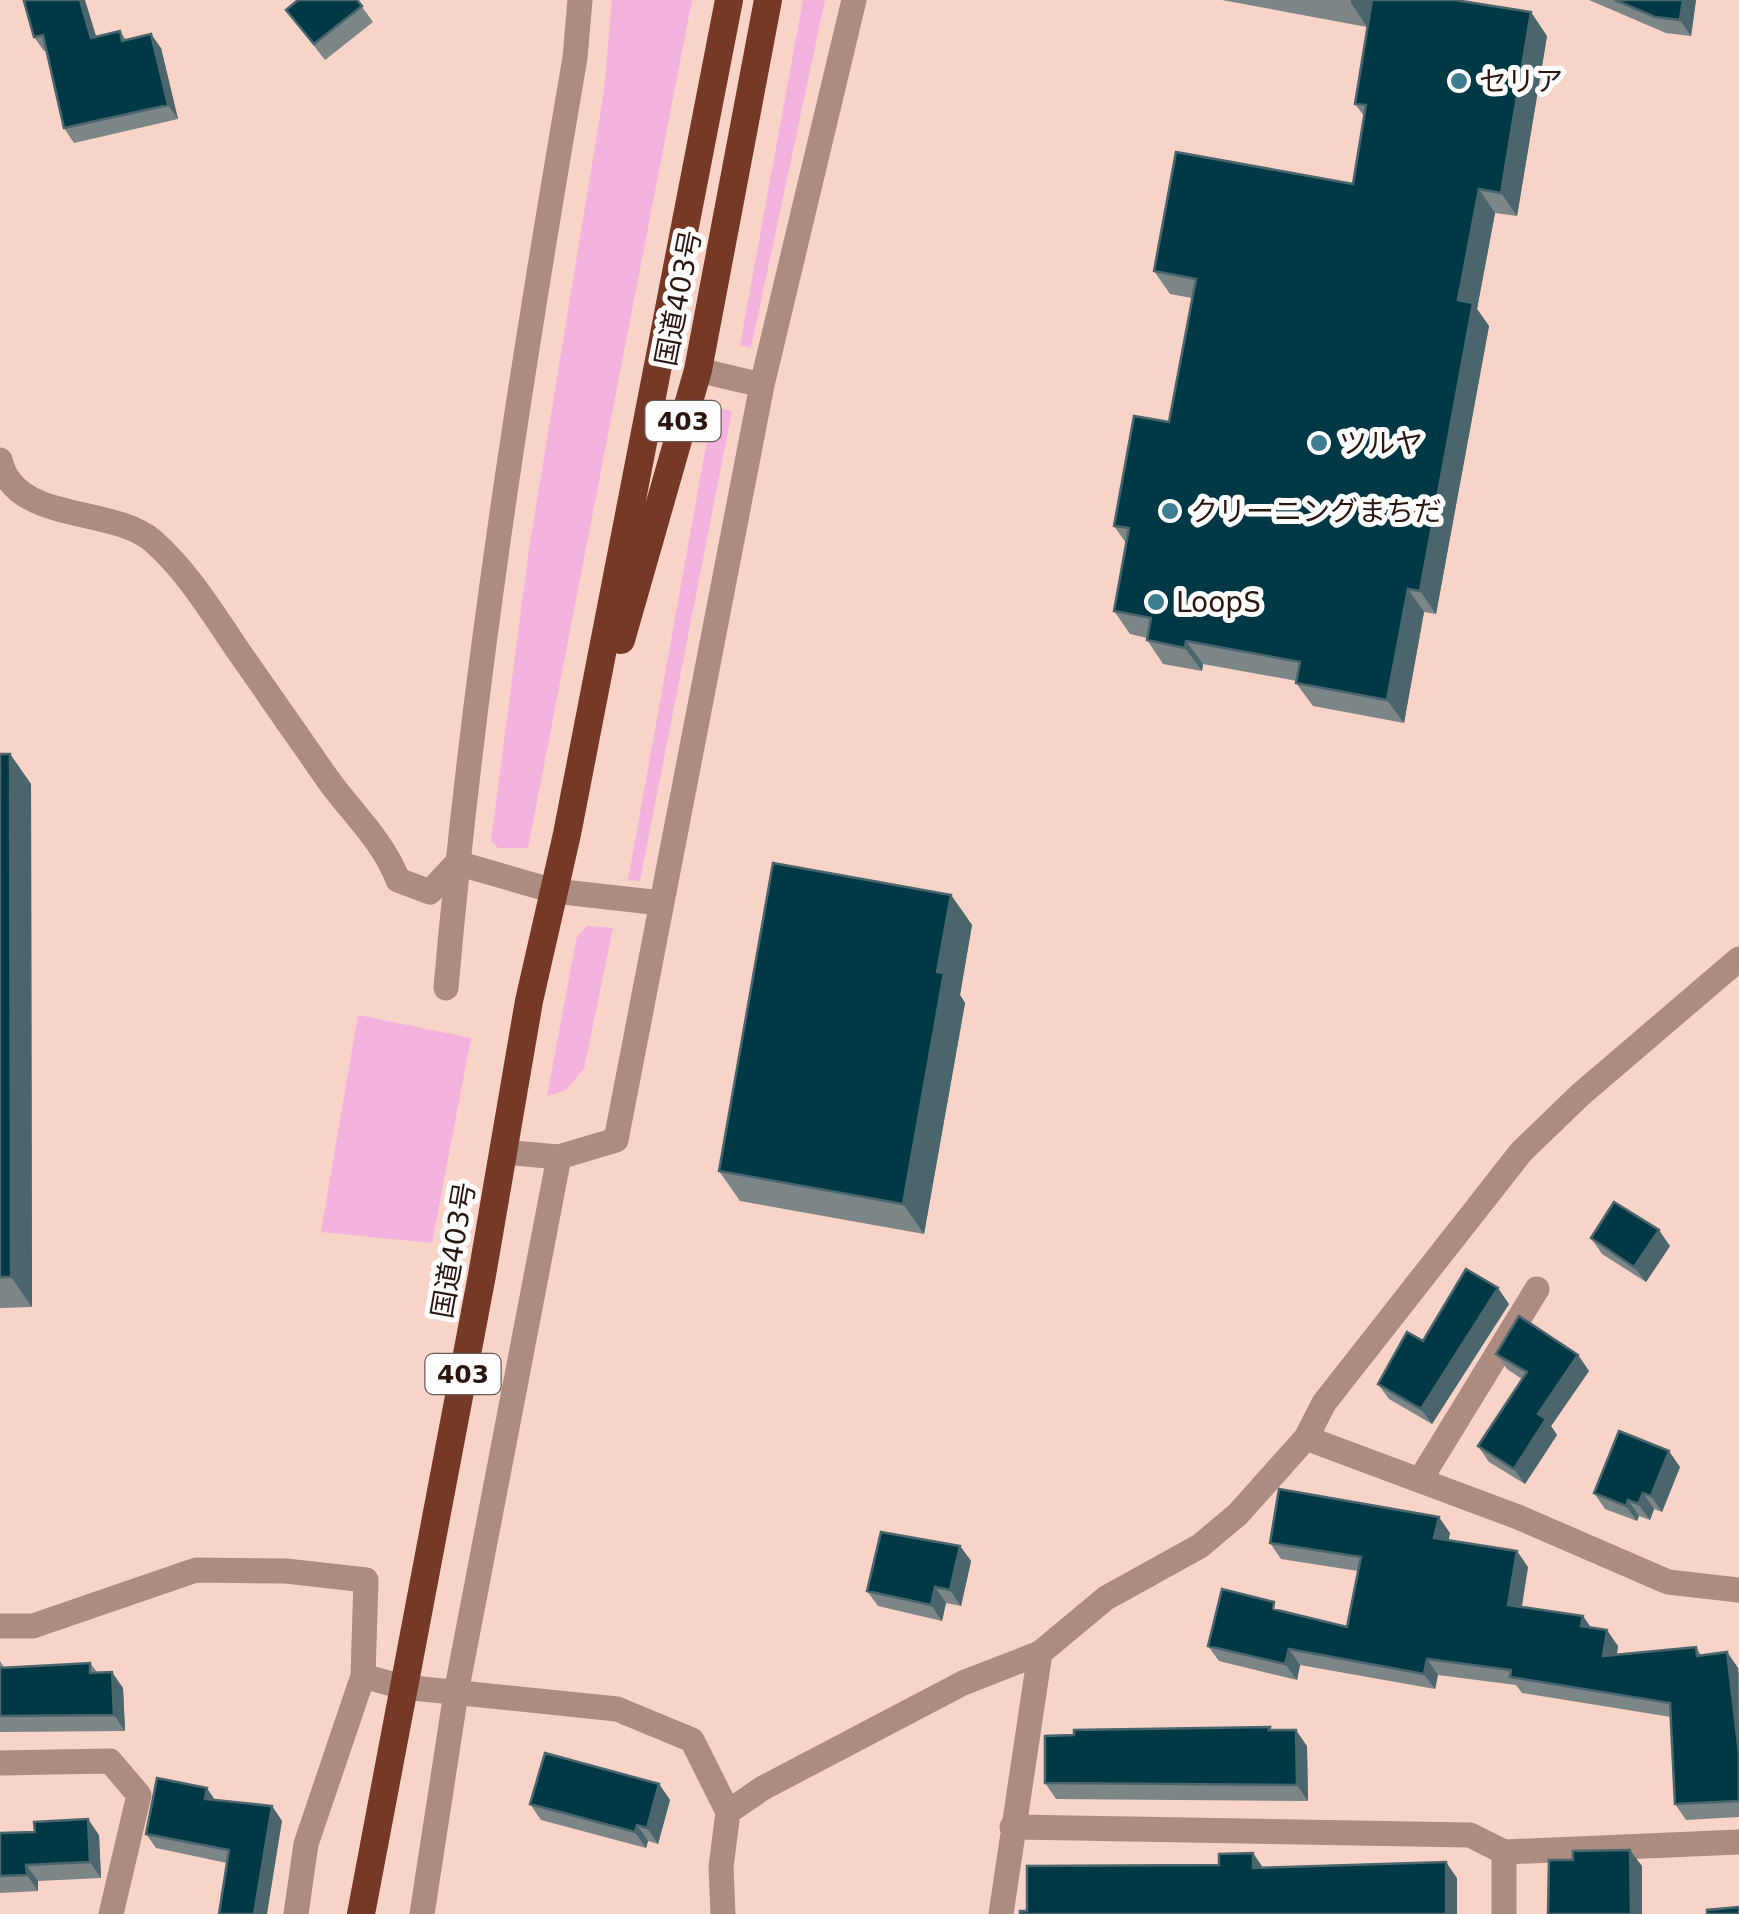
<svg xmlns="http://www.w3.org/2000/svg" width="1739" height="1914" font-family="'DejaVu Sans','Noto Sans JP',sans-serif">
<rect width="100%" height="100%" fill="#f7d3c8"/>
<!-- green -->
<path fill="#f4b2df" d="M 612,0 L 692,0 L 528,848 L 498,848 L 491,841 L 529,549 L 604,91 Z
M 803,0 L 825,0 L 751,348 L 740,345 Z
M 713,407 L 732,411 L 640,881 L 628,880 Z
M 587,926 L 613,928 L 584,1069 L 566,1090 L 547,1096 L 577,936 Z
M 358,1015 L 471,1038 L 432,1243 L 321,1232 Z"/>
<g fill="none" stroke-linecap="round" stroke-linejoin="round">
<!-- minor -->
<path stroke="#ac8b80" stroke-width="25" d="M 698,370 L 762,385
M 0,460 C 15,524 110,505 153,541 C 187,571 212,612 237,649 C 268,693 298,737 329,781 C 353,814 383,841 398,880 L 430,892 L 457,863
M 457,863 L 554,891 L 661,903
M 446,988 C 473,677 522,367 575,58 L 580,0
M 503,1152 L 559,1157 L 616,1140 L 762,385 L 854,0
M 1306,1438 L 1518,1517 L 1668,1582 L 1739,1590
M 1420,1480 L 1537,1289
M 0,1626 L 33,1626 L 196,1570 L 286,1571 L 366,1580 L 363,1676 L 403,1687 L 617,1709 L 692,1740 L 728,1812
M 0,1763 L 110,1761 L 139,1795 L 111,1914
M 1012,1827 L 1470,1835 L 1504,1852 L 1504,1914
M 1504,1852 L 1739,1842
M 296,1914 L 306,1844 L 363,1676
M 422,1914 L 456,1693 L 559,1157
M 723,1914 L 721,1867 L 728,1812 L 763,1788 L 963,1683 L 1040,1653 L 1106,1598 L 1200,1546 L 1238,1514 L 1306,1438 L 1324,1403 L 1521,1152 L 1580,1095 L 1739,959
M 1001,1914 L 1040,1653"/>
<!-- trunk -->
<path stroke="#753926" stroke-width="28" d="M 621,640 L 698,370 L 768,0
M 361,1914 L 482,1275 L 529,1001 L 567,834 L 729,0"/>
</g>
<!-- wall -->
<path fill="#7c8686" d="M 357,0 L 373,22 L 325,60 L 286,10 Z
M 1222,0 L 1372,0 L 1367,27 Z
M 1589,0 L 1696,0 L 1691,36 L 1666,33 Z
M 24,1 L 96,37 L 120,31 L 126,40 L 161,48 L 178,119 L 74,143 L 64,128 L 46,51 L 44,51 L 34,37 Z
M 1547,36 L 1517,216 L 1495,213 L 1477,309 L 1489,326 L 1436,614 L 1424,612 L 1404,723 L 1313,706 L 1296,683 L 1297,681 L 1203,664 L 1202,671 L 1163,664 L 1147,640 L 1147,638 L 1130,634 L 1114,611 L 1126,543 L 1114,526 L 1169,422 L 1192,298 L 1170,294 L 1154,271 L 1353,184 L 1364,116 L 1355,104 Z
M 0,754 L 10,754 L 31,784 L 32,1307 L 0,1308 Z
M 951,895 L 972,925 L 960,995 L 965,1003 L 924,1234 L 740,1201 L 719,1171 Z
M 1591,1238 L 1670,1246 L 1646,1282 L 1602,1254 Z
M 1509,1304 L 1432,1424 L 1389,1399 L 1378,1384 L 1423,1341 Z
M 1496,1354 L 1578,1355 L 1589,1371 L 1551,1426 L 1557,1435 L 1525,1484 L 1489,1462 L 1478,1446 L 1522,1379 L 1507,1369 Z
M 1680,1467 L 1662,1512 L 1654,1509 L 1650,1520 L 1639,1516 L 1637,1521 L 1605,1509 L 1594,1493 Z
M 1450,1533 L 1448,1540 L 1528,1567 L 1522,1607 L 1583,1616 L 1590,1627 L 1618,1646 L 1617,1655 L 1696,1647 L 1701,1655 L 1727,1652 L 1738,1668 L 1739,1674 L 1739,1817 L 1686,1820 L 1675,1804 L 1671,1717 L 1522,1693 L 1516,1685 L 1438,1675 L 1435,1689 L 1300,1665 L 1297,1680 L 1219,1661 L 1208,1646 L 1281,1611 L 1347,1627 L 1358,1571 L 1281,1559 L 1270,1543 Z
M 960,1546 L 971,1561 L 961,1606 L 946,1603 L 942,1621 L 878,1606 L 867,1591 Z
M 0,1661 L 4,1667 L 90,1663 L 97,1672 L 123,1688 L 125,1731 L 0,1732 Z
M 1273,1730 L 1307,1746 L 1308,1801 L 1056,1799 L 1045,1783 Z
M 659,1784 L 670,1800 L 658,1844 L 648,1841 L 646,1848 L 541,1820 L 530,1804 Z
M 215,1800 L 272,1806 L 282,1821 L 227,1863 L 156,1848 L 146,1834 Z
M 0,1833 L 99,1835 L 101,1878 L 38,1881 L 38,1891 L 0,1893 Z"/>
<!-- shaded-wall -->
<path fill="#4a666c" d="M 80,0 L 85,0 L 101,52 L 91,38 Z
M 1351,0 L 1372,0 L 1367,27 L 1351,3 Z
M 1683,0 L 1696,0 L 1691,36 L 1680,20 Z
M 1531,12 L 1547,36 L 1517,216 L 1501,193 Z
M 151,34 L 161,48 L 178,119 L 168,105 Z
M 1479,189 L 1495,213 L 1477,309 L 1489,326 L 1436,614 L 1420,591 L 1458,300 Z
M 1408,589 L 1424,612 L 1404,723 L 1387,700 Z
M 1186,641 L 1203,664 L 1202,671 L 1185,648 Z
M 10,754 L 31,784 L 32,1307 L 11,1277 Z
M 951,895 L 972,925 L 960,995 L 965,1003 L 924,1234 L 903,1204 L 937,972 Z
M 1659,1230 L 1670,1246 L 1646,1282 L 1634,1267 Z
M 1498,1288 L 1509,1304 L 1432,1424 L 1421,1409 Z
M 1578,1355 L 1589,1371 L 1551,1426 L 1557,1435 L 1525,1484 L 1514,1469 L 1538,1414 Z
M 1669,1451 L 1680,1467 L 1662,1512 L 1651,1496 Z
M 1643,1493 L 1654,1509 L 1650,1520 L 1638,1504 Z
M 1628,1500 L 1639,1516 L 1637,1521 L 1626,1506 Z
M 1439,1517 L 1450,1533 L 1446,1554 L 1434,1538 Z
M 960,1546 L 971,1561 L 961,1606 L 950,1590 Z
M 1517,1551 L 1528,1567 L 1519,1621 L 1508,1605 Z
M 935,1587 L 946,1603 L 942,1621 L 931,1605 Z
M 1583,1616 L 1594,1632 L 1581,1626 Z
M 1607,1630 L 1618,1646 L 1614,1672 L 1603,1656 Z
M 1289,1649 L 1300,1665 L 1297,1680 L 1285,1664 Z
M 1727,1652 L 1738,1668 L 1739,1754 Z
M 1427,1659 L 1438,1675 L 1435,1689 L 1424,1674 Z
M 112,1672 L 123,1688 L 125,1731 L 114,1715 Z
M 1296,1730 L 1307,1746 L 1308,1801 L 1297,1785 Z
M 659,1784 L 670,1800 L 658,1844 L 647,1828 Z
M 207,1788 L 217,1803 L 205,1799 Z
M 272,1806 L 282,1821 L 267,1914 L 254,1914 Z
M 88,1819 L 99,1835 L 101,1878 L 90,1862 Z
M 637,1825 L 648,1841 L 646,1848 L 635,1832 Z
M 1630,1850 L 1642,1866 L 1642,1914 L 1631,1914 Z
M 1253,1853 L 1264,1869 L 1253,1868 Z
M 1446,1862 L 1457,1878 L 1457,1914 L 1446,1914 Z
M 26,1865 L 38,1881 L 38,1891 L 27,1875 Z"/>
<!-- building -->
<path fill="#003845" stroke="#4a666c" stroke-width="2.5" d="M 27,0 L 80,0 L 91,38 L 120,31 L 122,41 L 151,34 L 168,105 L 64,128 L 43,35 L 34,37 L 24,1 Z
M 298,0 L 357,0 L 362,6 L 314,44 L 286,10 Z
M 1372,0 L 1455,0 L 1531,12 L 1501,193 L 1479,189 L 1458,300 L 1473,303 L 1420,591 L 1408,589 L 1387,700 L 1296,683 L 1300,662 L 1186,641 L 1185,648 L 1147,640 L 1151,618 L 1114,611 L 1129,528 L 1114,526 L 1134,416 L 1169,422 L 1196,279 L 1154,271 L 1176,152 L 1353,184 L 1366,105 L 1355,104 Z
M 1615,0 L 1683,0 L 1680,20 L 1655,17 Z
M 0,754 L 10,754 L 11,1277 L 0,1277 Z
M 773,863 L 951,895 L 937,972 L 944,973 L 903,1204 L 719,1171 Z
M 1614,1202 L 1659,1230 L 1634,1267 L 1591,1238 Z
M 1466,1269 L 1498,1288 L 1421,1409 L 1378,1384 L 1407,1332 L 1423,1341 Z
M 1519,1316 L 1578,1355 L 1538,1414 L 1546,1419 L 1514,1469 L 1478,1446 L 1527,1372 L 1496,1354 Z
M 1619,1431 L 1669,1451 L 1651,1496 L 1643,1493 L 1638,1504 L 1628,1500 L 1626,1506 L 1594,1493 Z
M 1279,1489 L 1439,1517 L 1434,1538 L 1517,1551 L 1508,1605 L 1583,1616 L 1581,1626 L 1607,1630 L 1603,1656 L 1696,1647 L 1697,1656 L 1727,1652 L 1739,1753 L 1739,1801 L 1675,1804 L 1670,1703 L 1510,1677 L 1511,1670 L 1427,1659 L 1424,1674 L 1289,1649 L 1285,1664 L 1208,1646 L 1222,1589 L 1274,1602 L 1273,1609 L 1347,1627 L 1361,1557 L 1270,1543 Z
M 881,1532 L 960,1546 L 950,1590 L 935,1587 L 931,1605 L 867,1591 Z
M 90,1663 L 90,1673 L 112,1672 L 114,1715 L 0,1716 L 0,1668 Z
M 1270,1727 L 1269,1730 L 1296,1730 L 1297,1785 L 1045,1783 L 1045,1736 L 1074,1735 L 1074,1730 Z
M 545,1753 L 659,1784 L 647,1828 L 637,1825 L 635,1832 L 530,1804 Z
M 157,1778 L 207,1788 L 205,1799 L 272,1806 L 254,1914 L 219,1914 L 229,1850 L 146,1834 Z
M 88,1819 L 90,1862 L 26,1865 L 27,1875 L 0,1876 L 0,1833 L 35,1832 L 34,1822 Z
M 1630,1850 L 1631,1914 L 1548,1914 L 1549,1860 L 1573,1860 L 1573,1851 Z
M 1253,1853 L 1253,1868 L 1446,1862 L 1446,1914 L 1020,1914 L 1020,1911 L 1027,1911 L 1027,1866 L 1219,1865 L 1219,1854 Z
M 1739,1907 L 1739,1914 L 1707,1914 L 1707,1910 Z"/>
<!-- markers -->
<g fill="#3d7e91" stroke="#fdfdfd" stroke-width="4">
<circle cx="1459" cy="81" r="10"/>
<circle cx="1319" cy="443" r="10"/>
<circle cx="1170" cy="511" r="10"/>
<circle cx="1156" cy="602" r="10"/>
</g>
<g text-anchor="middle" stroke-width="10" stroke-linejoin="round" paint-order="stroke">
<!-- shield labels -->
<g fill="#fdfdfd" stroke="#6b5c57" stroke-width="2.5">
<rect x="645.5" y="401" width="75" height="40" rx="8"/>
<rect x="425.5" y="1354" width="75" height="40" rx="8"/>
</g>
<g font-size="25" font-weight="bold" fill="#2c1710">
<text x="683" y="430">403</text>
<text x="463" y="1383">403</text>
</g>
<!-- poi labels -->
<g font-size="28" fill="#2c1710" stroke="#fdfdfd" text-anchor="start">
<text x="1479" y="91">セリア</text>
<text x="1339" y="453">ツルヤ</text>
<text x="1190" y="521">クリーニングまちだ</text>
<text x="1176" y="612">LoopS</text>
</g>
<!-- street labels -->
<g font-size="28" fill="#2c1710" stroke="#fdfdfd">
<text transform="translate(678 298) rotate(-79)" y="10">国道403号</text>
<text transform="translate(453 1250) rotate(-80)" y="10">国道403号</text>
</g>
</g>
</svg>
